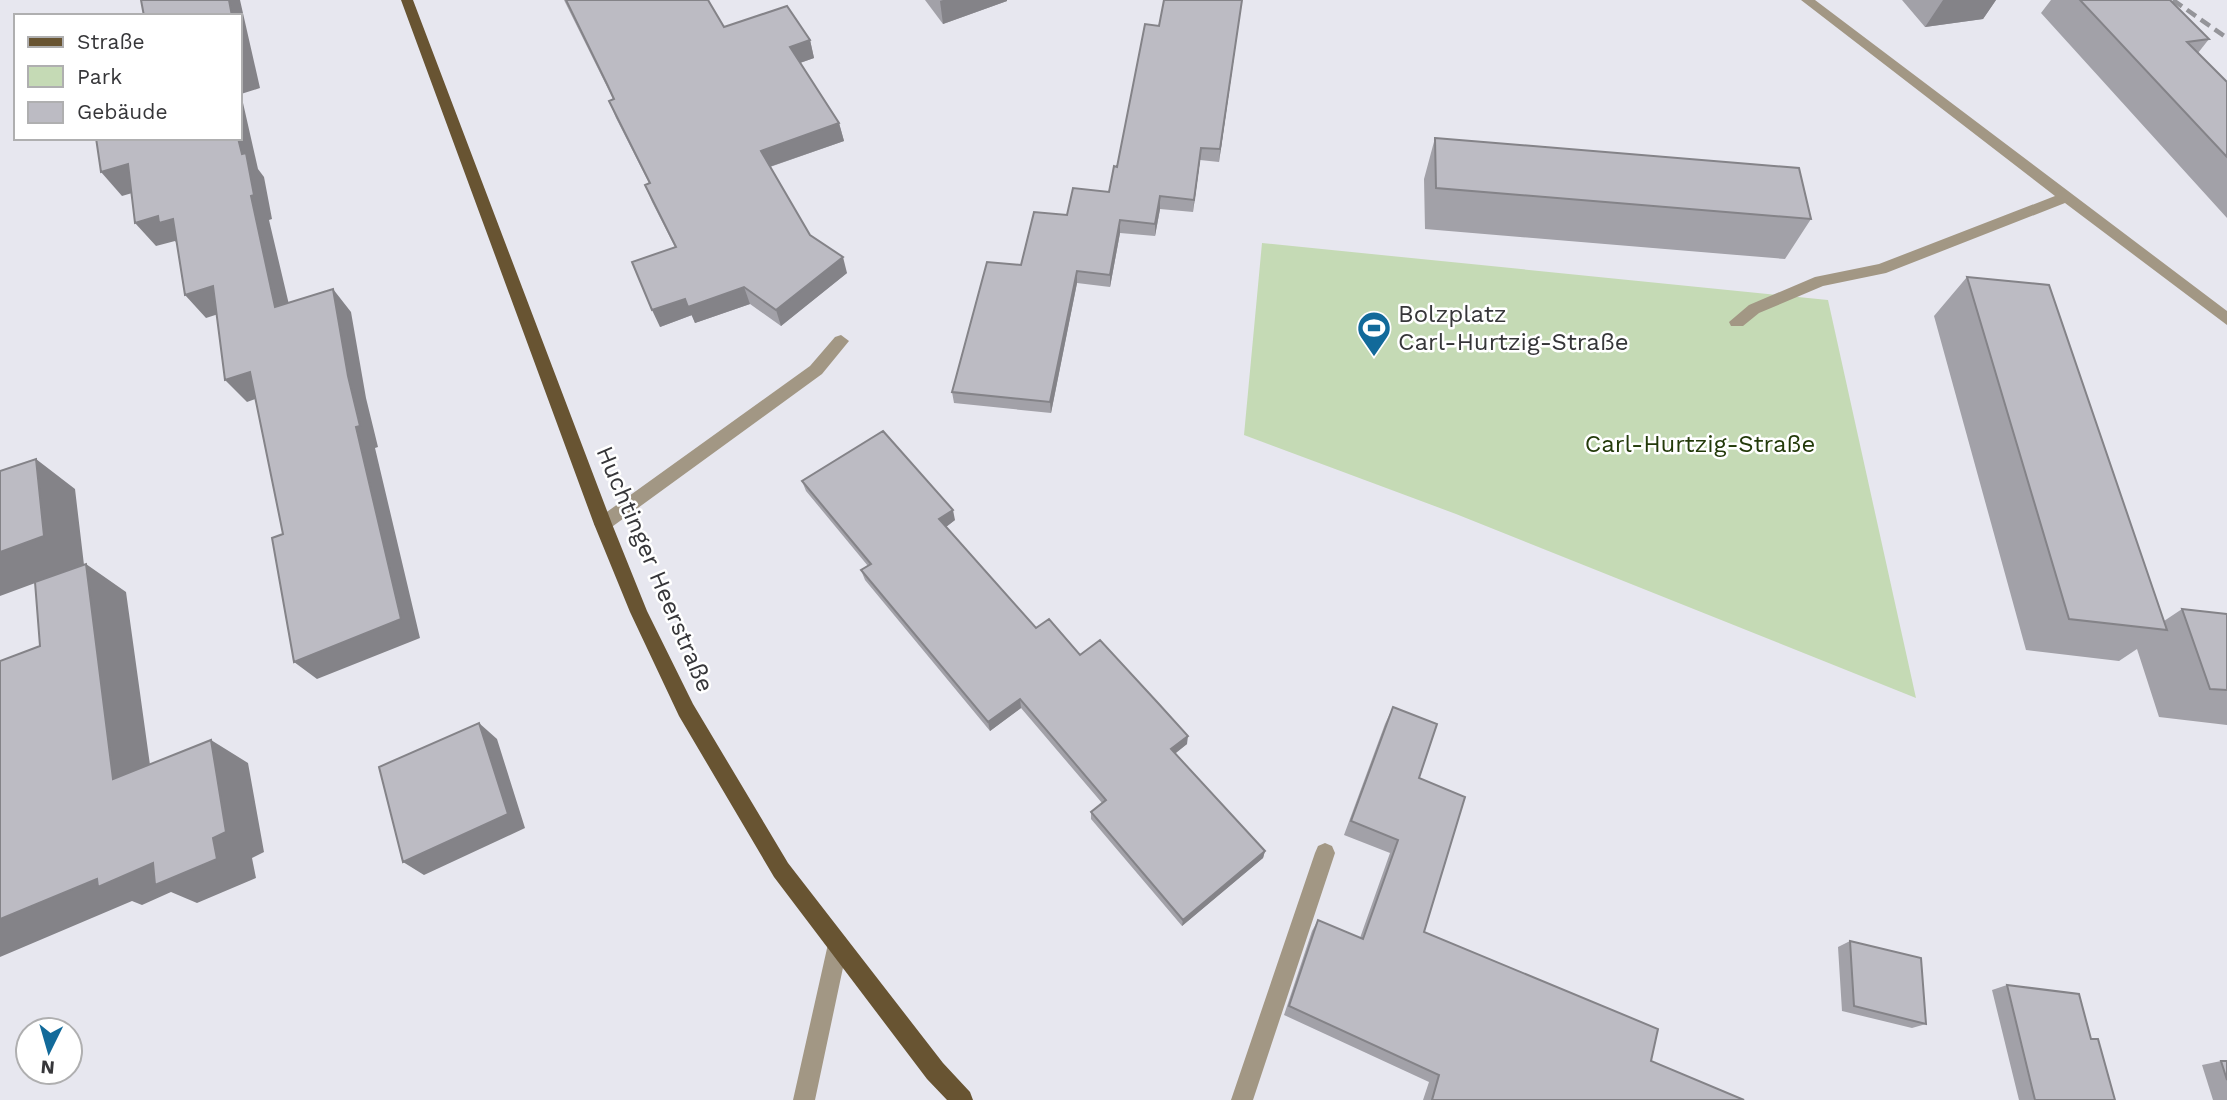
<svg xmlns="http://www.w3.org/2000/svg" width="2227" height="1100" font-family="'Work Sans',sans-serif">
<rect width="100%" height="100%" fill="#e7e7ef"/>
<!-- green -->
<path fill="#c5dab5" d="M 1262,243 L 1828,300 L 1916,698 L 1456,514 L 1244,435 Z"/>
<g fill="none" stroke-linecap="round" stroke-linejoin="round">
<!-- minor -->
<path fill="#a29784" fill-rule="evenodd" d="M 1801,0 L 1815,0 L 2227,311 L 2227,325 L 2065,203 L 1886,273 L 1823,286 L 1759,313 L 1743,326 L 1731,326 L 1729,322 L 1749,305 L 1815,277 L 1879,264 L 2055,196 Z
M 841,335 L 849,341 L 822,374 L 609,529 L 603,531 L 597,529 L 594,524 L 597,519 L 810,366 L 835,337 Z
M 1325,843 L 1332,846 L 1335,853 L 1253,1100 L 1231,1100 L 1315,853 L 1318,846 Z
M 838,934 L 845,937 L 848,944 L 815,1100 L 793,1100 L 828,944 L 831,937 Z"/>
<!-- major -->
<path fill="#685432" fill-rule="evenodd" d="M 401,0 L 413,0 L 612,524 L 647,611 L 693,704 L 788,863 L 943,1063 L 970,1092 L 973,1100 L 947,1100 L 927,1079 L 774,877 L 679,716 L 630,612 L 594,524 Z"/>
<!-- rail -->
<path stroke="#949499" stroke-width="4.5" stroke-dasharray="11 6" stroke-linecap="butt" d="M 2173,0 L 2227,38"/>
</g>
<!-- wall -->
<path fill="#a2a1a8" d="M 564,0 L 708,0 L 724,27 L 810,40 L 814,58 L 800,63 L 839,123 L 844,141 L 770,167 L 810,235 L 847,273 L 781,326 L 750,304 L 695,323 L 692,315 L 660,327 L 675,247 L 652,202 L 645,185 L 649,183 L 616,118 L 609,101 L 613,99 Z
M 925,0 L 1007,0 L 1007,1 L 943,24 Z
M 1164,0 L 1242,0 L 1219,162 L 1200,160 L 1193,212 L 1160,209 L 1155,236 L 1120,233 L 1110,287 L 1077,283 L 1051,413 L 954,403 L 952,392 L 1021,265 L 1067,215 L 1109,192 L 1117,167 L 1159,26 Z
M 1902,0 L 1996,0 L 1983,19 L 1925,27 Z
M 2051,0 L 2170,0 L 2209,39 L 2198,53 L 2227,82 L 2227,218 L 2041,13 Z
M 1435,138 L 1811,219 L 1785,259 L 1425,229 L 1424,179 Z
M 1967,277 L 2164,621 L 2182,609 L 2227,614 L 2227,725 L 2159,717 L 2137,649 L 2119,661 L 2026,650 L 1934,316 Z
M 802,481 L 955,520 L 946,527 L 1036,628 L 1080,655 L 1187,744 L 1175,753 L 1265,851 L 1263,858 L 1182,926 L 1091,819 L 1091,812 L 1102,803 L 1021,708 L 990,731 L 865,580 L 861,570 L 868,566 L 806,491 Z
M 1393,707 L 1419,778 L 1424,932 L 1651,1061 L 1744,1100 L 1423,1100 L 1429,1082 L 1284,1015 L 1312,931 L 1318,920 L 1360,938 L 1390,853 L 1344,835 L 1385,724 Z
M 1850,941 L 1926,1024 L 1912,1028 L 1842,1011 L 1838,947 Z
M 2007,985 L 2091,1039 L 2115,1100 L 2019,1100 L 1992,990 Z
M 2221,1061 L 2227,1061 L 2227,1100 L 2213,1100 L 2202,1065 Z"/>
<!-- shaded-wall -->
<path fill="#848388" d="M 229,0 L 240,0 L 260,88 L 241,94 L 258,169 L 264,177 L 272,219 L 269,220 L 295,330 L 275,307 L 238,138 L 240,138 L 240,16 L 232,16 Z
M 943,0 L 1007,0 L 1007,1 L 943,24 L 940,1 Z
M 1242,0 L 1219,162 L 1220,149 Z
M 1943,0 L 1996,0 L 1983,19 L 1925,27 Z
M 810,40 L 814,58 L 794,65 L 790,47 Z
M 839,123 L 844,141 L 766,168 L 761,151 Z
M 1201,148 L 1200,160 L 1193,212 L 1194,200 Z
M 128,164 L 149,188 L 122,196 L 101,172 Z
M 1160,196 L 1160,209 L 1155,236 L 1155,224 Z
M 158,216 L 173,219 L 180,246 L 175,241 L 156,246 L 135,223 Z
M 1120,220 L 1120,233 L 1110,287 L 1110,275 Z
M 843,257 L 847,273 L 781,326 L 776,310 Z
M 1077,271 L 1077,283 L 1051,413 L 1050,402 Z
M 213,286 L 234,309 L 206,318 L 185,295 Z
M 744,287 L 750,304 L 695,323 L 688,307 Z
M 333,289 L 351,312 L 366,398 L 378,447 L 375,448 L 420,638 L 317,679 L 294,662 L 356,427 Z
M 685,299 L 692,315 L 660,327 L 652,310 Z
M 250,372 L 270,394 L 247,402 L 225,380 Z
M 36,459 L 75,489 L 84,565 L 0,596 L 0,552 Z
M 953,510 L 955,520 L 942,530 L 939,519 Z
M 86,564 L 126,592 L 155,801 L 113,779 Z
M 1020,699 L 1021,708 L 990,731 L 988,722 Z
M 479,723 L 497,739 L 525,828 L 424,875 L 403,862 Z
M 1188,736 L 1187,744 L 1171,757 L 1171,749 Z
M 211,740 L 248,763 L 264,852 L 252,858 L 256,878 L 197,903 L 171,892 L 142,905 L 132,901 L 0,957 L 0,919 L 97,879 L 153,863 L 213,838 Z
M 1265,851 L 1263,858 L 1182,926 L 1183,920 Z"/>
<!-- building -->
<path fill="#bcbbc3" stroke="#848388" stroke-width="2" d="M 141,0 L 229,0 L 232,16 L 144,16 Z
M 566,0 L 708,0 L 724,27 L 787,6 L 810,40 L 790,47 L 839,123 L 761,151 L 810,235 L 843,257 L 776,310 L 744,287 L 688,307 L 685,299 L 652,310 L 632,262 L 676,247 L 645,185 L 650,183 L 609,101 L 614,99 L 607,84 Z
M 1164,0 L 1242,0 L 1220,149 L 1201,148 L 1194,200 L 1160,196 L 1155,224 L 1120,220 L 1110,275 L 1077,271 L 1050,402 L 952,392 L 987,262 L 1021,265 L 1034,212 L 1067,215 L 1073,188 L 1109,192 L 1114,166 L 1117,167 L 1145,24 L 1159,26 Z
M 2080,0 L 2170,0 L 2209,39 L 2187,42 L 2227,82 L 2227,157 Z
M 240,51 L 242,64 L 240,64 Z
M 96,138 L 238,138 L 242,154 L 246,153 L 254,195 L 251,196 L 275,307 L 333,289 L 348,376 L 360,426 L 356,427 L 401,619 L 294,662 L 272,538 L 283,534 L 250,372 L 225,380 L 213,286 L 185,295 L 173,219 L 159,223 L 158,216 L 135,223 L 128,164 L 101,172 Z
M 1435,138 L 1799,168 L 1811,219 L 1436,188 Z
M 1967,277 L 2049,285 L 2167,630 L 2069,619 Z
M 883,431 L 953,510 L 939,519 L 1036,628 L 1049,619 L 1080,655 L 1100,640 L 1158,703 L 1188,736 L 1171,749 L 1265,851 L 1183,920 L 1091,812 L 1106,800 L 1020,699 L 988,722 L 861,570 L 871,564 L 802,481 Z
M 36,459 L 44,536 L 0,552 L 0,471 Z
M 86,564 L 113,779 L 211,740 L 226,832 L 213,838 L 217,859 L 155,885 L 153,863 L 98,887 L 97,879 L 0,919 L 0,661 L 40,646 L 35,582 Z
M 2182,609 L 2227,614 L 2227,690 L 2210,689 Z
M 1393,707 L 1437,724 L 1419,778 L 1465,797 L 1424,932 L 1658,1029 L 1651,1061 L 1744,1100 L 1432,1100 L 1439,1075 L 1289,1006 L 1318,920 L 1363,939 L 1398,840 L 1351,821 Z
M 479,723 L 508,814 L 403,862 L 379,767 Z
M 1850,941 L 1921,958 L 1926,1024 L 1854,1006 Z
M 2007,985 L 2079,994 L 2091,1039 L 2098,1039 L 2115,1100 L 2035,1100 Z
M 2221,1061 L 2227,1061 L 2227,1080 Z"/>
<!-- icons -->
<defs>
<g id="stadium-pin" transform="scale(1.75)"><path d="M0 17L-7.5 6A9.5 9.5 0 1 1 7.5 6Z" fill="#126a9a" stroke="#fff"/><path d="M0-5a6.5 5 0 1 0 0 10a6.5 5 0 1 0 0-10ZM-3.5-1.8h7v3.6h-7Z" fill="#fff"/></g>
</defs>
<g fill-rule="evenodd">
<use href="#stadium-pin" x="1374" y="328"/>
</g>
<g text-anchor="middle" stroke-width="5" stroke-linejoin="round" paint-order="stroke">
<!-- poi labels -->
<g font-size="24" fill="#363639" stroke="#fff" text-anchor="start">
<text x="1398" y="322">Bolzplatz<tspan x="1398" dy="28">Carl-Hurtzig-Straße</tspan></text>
</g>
<!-- park labels -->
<g font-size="24" fill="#233a0a" stroke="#fff">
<text x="1700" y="452">Carl-Hurtzig-Straße</text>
</g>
<!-- street labels -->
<g font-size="24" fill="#363639" stroke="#fff">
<text transform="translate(655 569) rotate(67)" y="8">Huchtinger Heerstraße</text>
</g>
</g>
<!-- legend -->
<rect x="14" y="14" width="228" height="126" fill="#ffffff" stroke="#afafb0" stroke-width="2"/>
<rect x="28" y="37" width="35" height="10" fill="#685432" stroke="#afafb0" stroke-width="2"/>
<text x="77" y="49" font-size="21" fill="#363639">Straße</text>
<rect x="28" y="66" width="35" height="21" fill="#c5dab5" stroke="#afafb0" stroke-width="2"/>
<text x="77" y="84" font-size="21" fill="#363639">Park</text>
<rect x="28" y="102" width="35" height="21" fill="#bcbbc3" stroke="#afafb0" stroke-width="2"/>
<text x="77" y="119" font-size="21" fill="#363639">Gebäude</text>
<!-- north arrow -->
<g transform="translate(49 1051) rotate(185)"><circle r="33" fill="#ffffff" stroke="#afafb0" stroke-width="2"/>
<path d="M0-5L12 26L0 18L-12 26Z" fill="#126a9a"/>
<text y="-10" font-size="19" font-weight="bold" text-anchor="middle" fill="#363639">N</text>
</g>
</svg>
